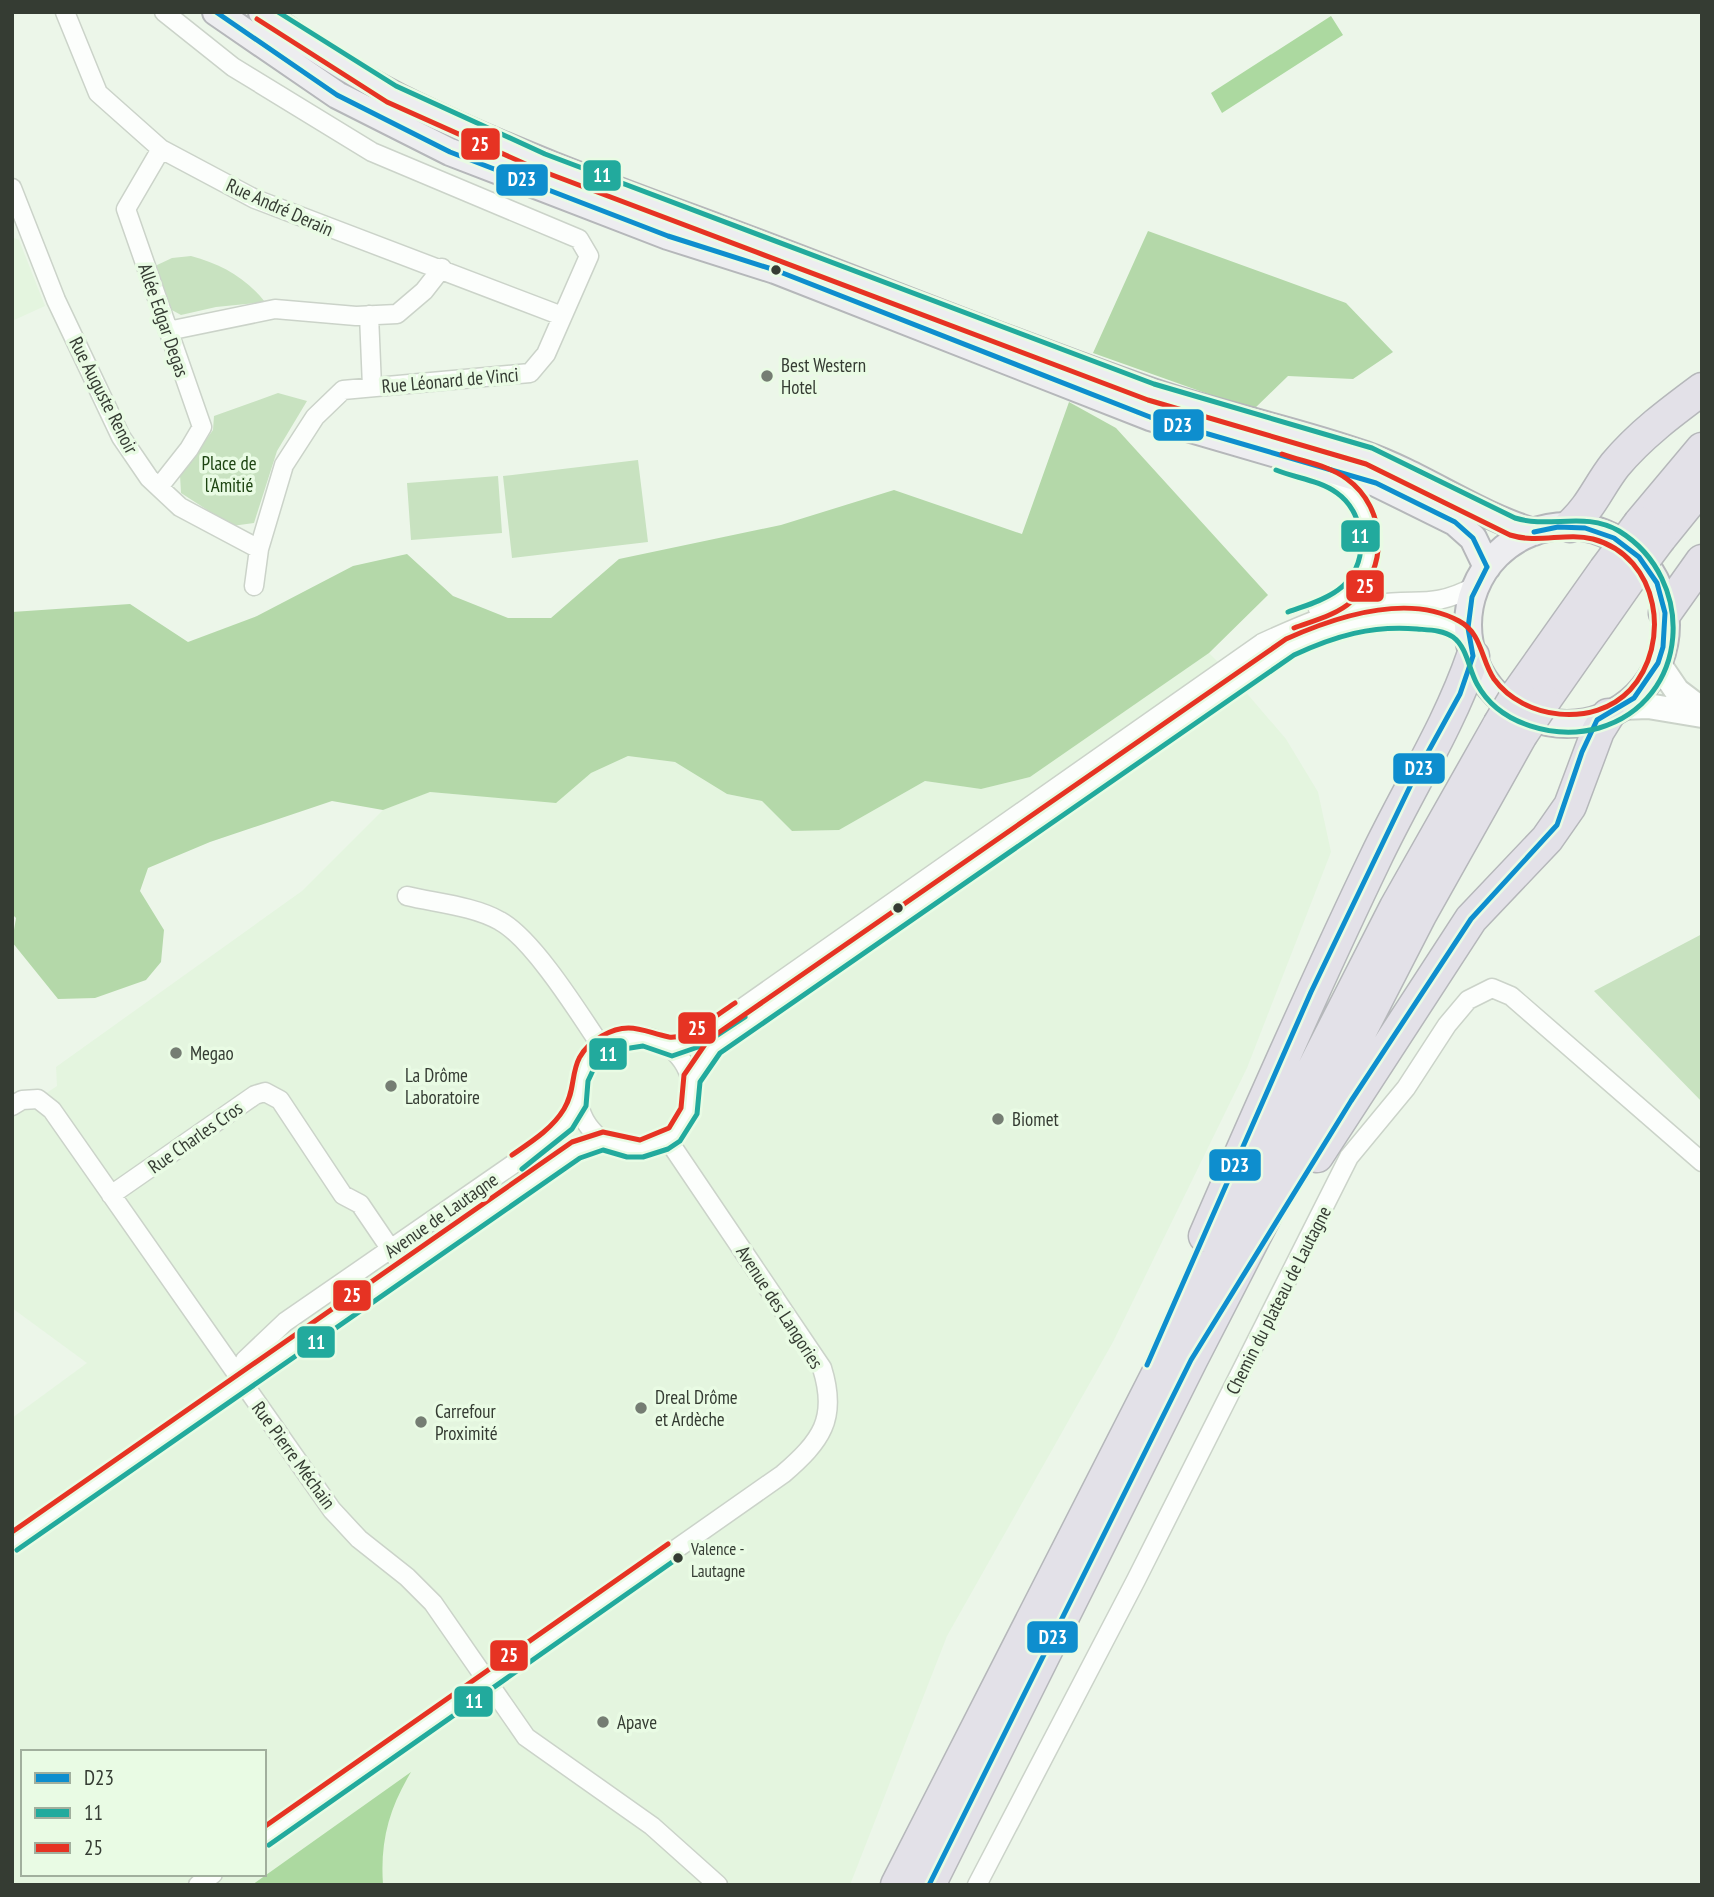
<svg xmlns="http://www.w3.org/2000/svg" width="1714" height="1897" font-family="'PT Sans Narrow',sans-serif">
<rect width="100%" height="100%" fill="#ecf6e9"/>
<!-- built -->
<path fill="#e4f5df" fill-rule="evenodd" d="M 12,237 L 19,240 L 45,306 L 12,321 Z
M 1209,653 L 1232,676 L 1286,739 L 1318,792 L 1331,852 L 1247,1068 L 1113,1342 L 947,1636 L 850,1885 L 12,1885 L 12,1418 L 87,1363 L 12,1308 L 12,1116 L 57,1086 L 56,1067 L 302,891 L 383,810 L 429,792 L 556,802 L 591,773 L 628,756 L 675,762 L 727,794 L 762,801 L 792,831 L 839,830 L 925,781 L 981,789 L 1030,777 ZM 23,1752 L 264,1752 L 264,1874 L 23,1874 Z"/>
<!-- green -->
<path fill="#c8e2c0" d="M 191,256 C 221,264 245,277 265,302 L 216,307 L 181,315 L 170,309 L 155,266 L 172,258 Z
M 278,393 L 307,401 L 277,451 L 254,523 L 232,526 L 181,493 L 180,475 L 213,430 L 214,416 Z
M 638,460 L 648,542 L 512,558 L 503,476 Z
M 498,476 L 502,533 L 411,540 L 407,483 Z
M 1702,934 L 1702,1102 L 1594,991 Z"/>
<!-- forest -->
<path fill="#b4d8a9" d="M 1148,231 L 1346,303 L 1393,352 L 1353,379 L 1288,376 L 1253,410 L 1093,353 Z
M 1069,402 L 1116,428 L 1268,595 L 1209,653 L 1030,777 L 981,789 L 925,781 L 839,830 L 792,831 L 762,801 L 727,794 L 675,762 L 628,756 L 591,773 L 556,803 L 430,792 L 383,810 L 332,801 L 210,842 L 148,868 L 140,891 L 164,930 L 161,962 L 146,980 L 95,998 L 58,999 L 12,942 L 16,918 L 12,914 L 12,612 L 130,604 L 188,642 L 257,616 L 353,566 L 407,554 L 453,596 L 508,618 L 551,618 L 619,559 L 781,525 L 894,490 L 1022,534 Z"/>
<!-- water -->
<path fill="#acd9a0" d="M 1331,16 L 1343,35 L 1222,113 L 1211,93 Z
M 411,1772 C 389,1809 380,1841 383,1885 L 252,1885 Z"/>
<g fill="none" stroke-linecap="round" stroke-linejoin="round">
<!-- street casing -->
<g stroke="#cbd3c9" stroke-width="21">
<path id="street" d="M 65,12 L 98,93 L 161,149 L 255,199 L 562,316
M 164,12 L 233,67 L 372,152 L 579,239 L 589,256 L 546,354 L 530,373 L 343,390 L 315,417 L 284,465 L 259,549 L 254,586
M 12,188 L 56,300 L 121,437 L 149,478 L 180,507 L 259,549
M 369,315 L 372,387
M 168,331 L 275,309 L 356,316 L 397,314 L 424,291 L 442,268
M 159,487 L 189,449 L 202,427 L 126,209 L 161,149
M 1318,609 C 1385,582 1389,509 1324,477
M 407,896 C 436,903 474,906 500,921 C 533,939 579,1013 601,1046
M578 1093a57 57 0 1 1 114 0a57 57 0 1 1-114 0Z
M 670,1047 L 708,1032 L 1262,643 C 1299,626 1335,610 1376,604 C 1420,598 1431,609 1476,586
M 691,1081 L 714,1047 L 1290,647 C 1342,624 1423,594 1470,643
M 12,1106 L 22,1100 L 38,1099 L 52,1110 L 332,1510 L 359,1539 L 407,1577 L 433,1603 L 526,1737 L 652,1826 L 718,1885
M 111,1195 L 255,1095 L 265,1092 L 280,1100 L 343,1195 L 360,1204 L 398,1260
M 238,1376 L 245,1360 L 285,1322 L 551,1138 L 578,1104
M 12,1543 L 565,1157 L 603,1141
M 264,1838 L 783,1474 C 821,1441 838,1419 822,1368 L 668,1140
M 198,1885 L 213,1874
M 977,1885 L 1136,1580 L 1349,1157 L 1406,1088 L 1447,1025 L 1468,1000 L 1492,988 L 1511,996 L 1702,1162"/>
</g>
<!-- secondary casing -->
<g stroke="#cbd3c9" stroke-width="28">
<path id="secondary" d="M 1658,663 L 1677,691 L 1702,710
M 1622,707 L 1648,706 L 1702,715"/>
</g>
<!-- primary casing -->
<g stroke="#b5b7ba" stroke-width="30">
<path id="primary" d="M 216,12 L 337,95 L 450,152 L 668,236 L 775,270 L 1150,417 L 1376,483 L 1455,522 L 1473,538 L 1487,567
M 262,12 C 311,47 361,80 416,106 C 514,153 616,190 718,228 C 863,282 1006,341 1152,392 C 1222,416 1295,430 1365,455 C 1424,476 1474,514 1534,532
M1468 625a99 99 0 1 1 198 0a99 99 0 1 1-198 0Z"/>
</g>
<!-- highway casing -->
<g stroke="#b5b7ba" stroke-width="35">
<path id="highway" d="M 1640,523 L 1702,449
M 1570,526 C 1592,506 1598,487 1615,465 C 1640,435 1671,412 1702,389
M 1660,538 L 1702,486
M 1665,613 L 1702,561
M 1518,693 L 1605,570
M 1544,701 L 1630,578
M 1317,1156 L 1471,919 L 1547,839 L 1570,806 L 1598,731 L 1608,715
M 1205,1236 C 1260,1109 1316,982 1376,857 C 1408,790 1449,726 1473,656
M 897,1885 L 1396,907 L 1499,725
M 929,1885 L 1191,1360 L 1420,915 L 1521,735"/>
</g>
<!-- street -->
<use href="#street" stroke="#fcfefc" stroke-width="18"/>
<!-- secondary -->
<use href="#secondary" stroke="#fcfefc" stroke-width="24"/>
<!-- primary -->
<use href="#primary" stroke="#ededf0" stroke-width="26"/>
<!-- highway -->
<use href="#highway" stroke="#e3e1e8" stroke-width="32"/>
<!-- highway-bridge casing -->
<g stroke="#b5b7ba" stroke-width="35" stroke-linecap="butt">
<path id="highway-bridge" d="M 1605,570 L 1640,523
M 1630,578 L 1660,538
M 1499,725 L 1518,693
M 1521,735 L 1544,701"/>
</g>
<!-- highway-bridge -->
<use href="#highway-bridge" stroke="#e3e1e8" stroke-width="32"/>
<!-- bus-1 casing -->
<g stroke="#e9fbe4" stroke-width="10">
<path id="bus-1" d="M 216,12 L 337,95 L 450,152 L 668,236 L 775,270 L 1150,417 L 1376,483 L 1455,522 L 1473,538 L 1487,567
M 1147,1365 L 1311,992 L 1417,772 L 1460,694 L 1473,656 L 1468,628 L 1472,597 L 1487,567
M 929,1885 L 1191,1360 L 1351,1101 L 1471,919 L 1557,825 L 1582,752 L 1597,720 L 1634,698 L 1658,663 L 1663,647 L 1665,613 L 1657,583 L 1639,557 L 1614,538 L 1585,528 L 1558,527 L 1534,532"/>
</g>
<!-- bus-2 casing -->
<g stroke="#e9fbe4" stroke-width="10">
<path id="bus-2" d="M 1276,470 C 1295,478 1319,480 1337,493 C 1368,515 1370,568 1338,590 C 1323,601 1304,606 1288,612
M 522,1169 L 572,1129 L 586,1106 L 588,1081 L 595,1066 L 611,1051 L 643,1046 L 672,1056 L 701,1046 L 745,1017
M 17,1550 L 580,1158 L 603,1150 L 627,1157 L 643,1157 L 668,1149 L 680,1141 L 697,1114 L 700,1082 L 720,1053 L 1294,655 C 1335,636 1372,625 1417,629 C 1429,630 1443,630 1453,637 C 1467,647 1469,670 1477,684 C 1499,725 1556,740 1599,728 C 1691,701 1697,579 1619,531 C 1585,511 1550,529 1515,518 L 1372,448 L 1154,384 L 545,154 L 396,86 L 278,12
M 269,1845 L 678,1558"/>
</g>
<!-- bus-3 casing -->
<g stroke="#e9fbe4" stroke-width="10">
<path id="bus-3" d="M 1282,454 C 1304,462 1328,465 1347,479 C 1387,508 1389,569 1352,601 C 1337,615 1313,621 1294,628
M 512,1155 C 531,1142 552,1129 564,1109 C 580,1083 564,1058 602,1036 C 629,1020 644,1032 669,1037 C 686,1040 721,1012 735,1003
M 12,1532 L 572,1142 L 603,1132 L 640,1140 L 669,1128 L 681,1108 L 684,1075 L 708,1040 L 1286,639 C 1335,617 1408,593 1459,621 C 1482,633 1481,660 1494,679 C 1524,720 1594,728 1630,690 C 1672,644 1660,557 1593,539 C 1566,532 1538,544 1510,535 L 1366,464 L 1148,400 L 539,170 L 387,102 L 257,19
M 264,1827 L 668,1544"/>
</g>
<!-- bus-1 -->
<use href="#bus-1" stroke="#0e8ece" stroke-width="5"/>
<!-- bus-2 -->
<use href="#bus-2" stroke="#22aa9d" stroke-width="5"/>
<!-- bus-3 -->
<use href="#bus-3" stroke="#e63323" stroke-width="5"/>
</g>
<!-- markers -->
<g fill="#353c33" stroke="#e9fbe4" stroke-width="2.5">
<circle cx="776" cy="270" r="6"/>
<circle cx="898" cy="908" r="6"/>
<circle cx="678" cy="1558" r="6"/>
</g>
<g fill="#757d73" stroke="#e9fbe4" stroke-width="2.5">
<circle cx="767" cy="376" r="7"/>
<circle cx="176" cy="1053" r="7"/>
<circle cx="391" cy="1086" r="7"/>
<circle cx="998" cy="1119" r="7"/>
<circle cx="641" cy="1408" r="7"/>
<circle cx="421" cy="1422" r="7"/>
<circle cx="603" cy="1722" r="7"/>
</g>
<g text-anchor="middle" stroke-width="7" stroke-linejoin="round" paint-order="stroke">
<!-- bus labels -->
<g font-size="17" fill="#353c33" stroke="#e9fbe4" text-anchor="start">
<text x="691" y="1555">Valence -<tspan x="691" dy="22">Lautagne</tspan></text>
</g>
<!-- street labels -->
<g font-size="19" fill="#353c33" stroke="#e9fbe4">
<text transform="translate(280 207) rotate(24)" y="7">Rue André Derain</text>
<text transform="translate(164 320) rotate(71)" y="7">Allée Edgar Degas</text>
<text transform="translate(450 380) rotate(-5)" y="7">Rue Léonard de Vinci</text>
<text transform="translate(104 395) rotate(63)" y="7">Rue Auguste Renoir</text>
<text transform="translate(195 1137) rotate(-35)" y="7">Rue Charles Cros</text>
<text transform="translate(441 1215) rotate(-35)" y="7">Avenue de Lautagne</text>
<text transform="translate(1278 1300) rotate(-63)" y="7">Chemin du plateau de Lautagne</text>
<text transform="translate(780 1307) rotate(57)" y="7">Avenue des Langories</text>
<text transform="translate(294 1455) rotate(54)" y="7">Rue Pierre Méchain</text>
</g>
<!-- poi labels -->
<g font-size="19" fill="#353c33" stroke="#e9fbe4" text-anchor="start">
<text x="781" y="372">Best Western<tspan x="781" dy="22">Hotel</tspan></text>
<text x="190" y="1060">Megao</text>
<text x="405" y="1082">La Drôme<tspan x="405" dy="22">Laboratoire</tspan></text>
<text x="1012" y="1126">Biomet</text>
<text x="655" y="1404">Dreal Drôme<tspan x="655" dy="22">et Ardèche</tspan></text>
<text x="435" y="1418">Carrefour<tspan x="435" dy="22">Proximité</tspan></text>
<text x="617" y="1729">Apave</text>
</g>
<!-- park labels -->
<g font-size="19" fill="#1d4411" stroke="#e9fbe4">
<text x="229" y="470">Place de<tspan x="229" dy="22">l'Amitié</tspan></text>
</g>
</g>
<g stroke="#e9fbe4" stroke-width="2.5">
<rect x="460" y="127" width="41" height="34" rx="7" fill="#e63323"/>
<rect x="582" y="159" width="40" height="33" rx="7" fill="#22aa9d"/>
<rect x="495" y="163" width="54" height="34" rx="7" fill="#0e8ece"/>
<rect x="1152" y="408" width="53" height="34" rx="7" fill="#0e8ece"/>
<rect x="1340" y="519" width="41" height="34" rx="7" fill="#22aa9d"/>
<rect x="1345" y="569" width="40" height="34" rx="7" fill="#e63323"/>
<rect x="1392" y="752" width="54" height="33" rx="7" fill="#0e8ece"/>
<rect x="677" y="1011" width="40" height="34" rx="7" fill="#e63323"/>
<rect x="588" y="1037" width="40" height="34" rx="7" fill="#22aa9d"/>
<rect x="1208" y="1148" width="54" height="34" rx="7" fill="#0e8ece"/>
<rect x="332" y="1279" width="40" height="33" rx="7" fill="#e63323"/>
<rect x="296" y="1325" width="40" height="34" rx="7" fill="#22aa9d"/>
<rect x="1026" y="1620" width="53" height="34" rx="7" fill="#0e8ece"/>
<rect x="489" y="1639" width="40" height="33" rx="7" fill="#e63323"/>
<rect x="453" y="1685" width="41" height="33" rx="7" fill="#22aa9d"/>
</g>
<g font-size="19" text-anchor="middle" font-weight="bold" fill="#fff">
<text x="480" y="151">25</text>
<text x="602" y="182">11</text>
<text x="522" y="186">D23</text>
<text x="1178" y="432">D23</text>
<text x="1360" y="543">11</text>
<text x="1365" y="593">25</text>
<text x="1419" y="775">D23</text>
<text x="697" y="1035">25</text>
<text x="608" y="1061">11</text>
<text x="1235" y="1172">D23</text>
<text x="352" y="1302">25</text>
<text x="316" y="1349">11</text>
<text x="1053" y="1644">D23</text>
<text x="509" y="1662">25</text>
<text x="474" y="1708">11</text>
</g>
<!-- border -->
<rect width="1714" height="1897" fill="none" stroke="#353c33" stroke-width="28"/>
<!-- legend -->
<rect x="21" y="1750" width="245" height="126" fill="#e9fbe4" stroke="#a1af9d" stroke-width="2"/>
<rect x="35" y="1773" width="35" height="10" fill="#0e8ece" stroke="#a1af9d" stroke-width="2"/>
<text x="84" y="1785" font-size="21" fill="#353c33">D23</text>
<rect x="35" y="1808" width="35" height="10" fill="#22aa9d" stroke="#a1af9d" stroke-width="2"/>
<text x="84" y="1820" font-size="21" fill="#353c33">11</text>
<rect x="35" y="1843" width="35" height="10" fill="#e63323" stroke="#a1af9d" stroke-width="2"/>
<text x="84" y="1855" font-size="21" fill="#353c33">25</text>
</svg>
